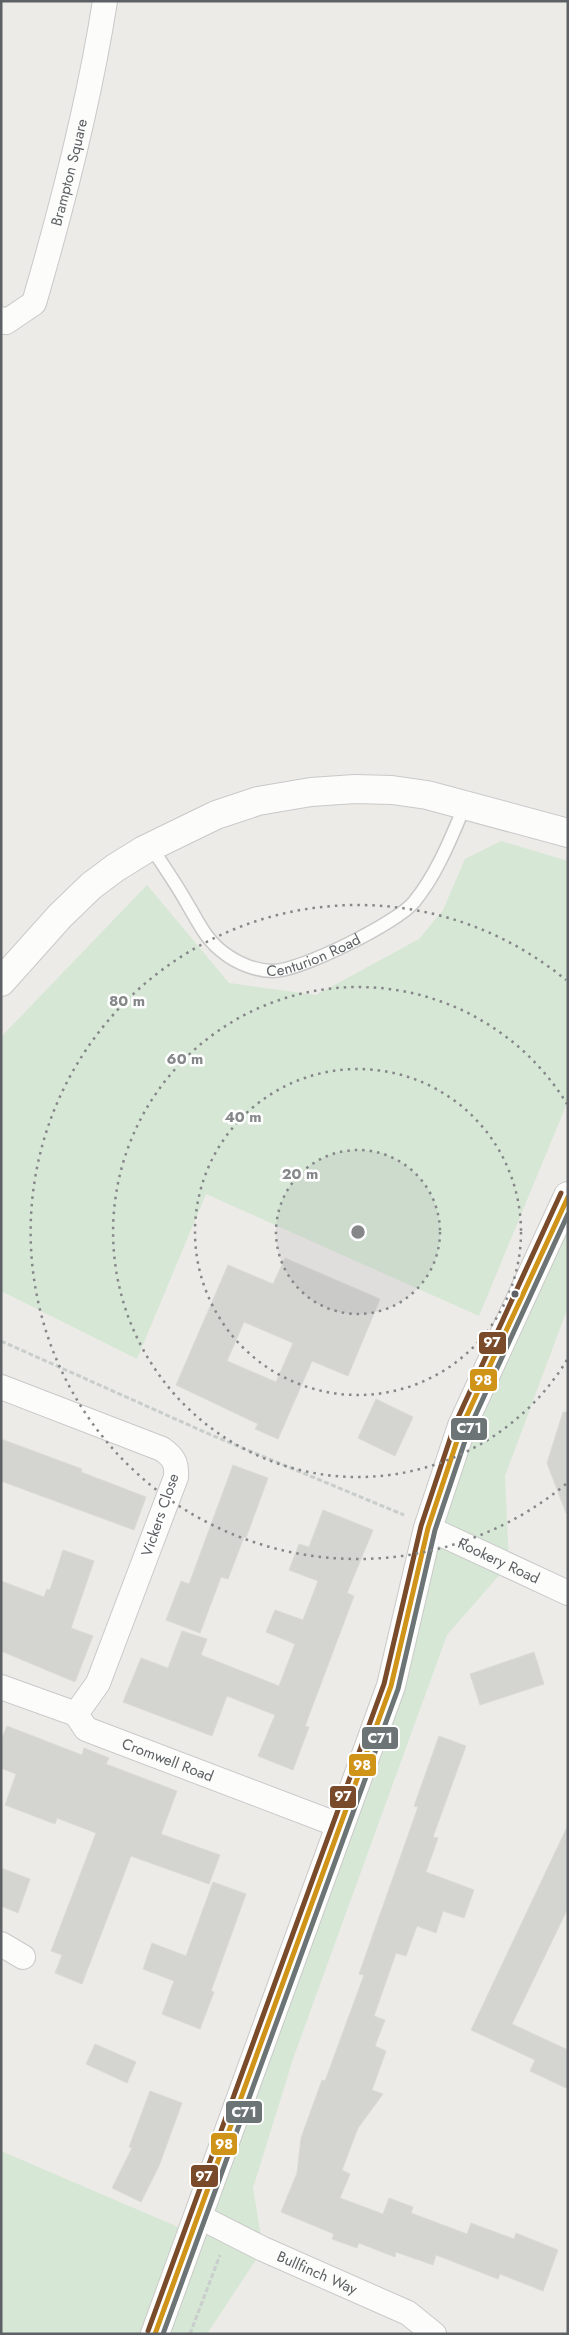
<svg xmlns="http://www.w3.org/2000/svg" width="569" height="2335" font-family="Jost,sans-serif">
<rect width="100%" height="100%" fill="#ecebe7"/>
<!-- green -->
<path fill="#d6e7d5" d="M 501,841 L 568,861 L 568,1101 L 479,1316 L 206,1194 L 137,1359 L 1,1291 L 1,1037 L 147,885 L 229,983 L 316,995 L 419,939 L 443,910 L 465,859 Z
M 568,1196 L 568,1307 L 505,1476 L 509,1564 L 447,1635 L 294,2056 L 253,2188 L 263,2249 L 207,2334 L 1,2334 L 1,2151 L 192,2233 L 255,2059 L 428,1528 Z"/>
<!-- building -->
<path fill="#d4d4d1" stroke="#dbdad6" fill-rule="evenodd" d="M 285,1258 L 380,1299 L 348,1376 L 312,1361 L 278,1439 L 255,1429 L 258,1424 L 176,1385 L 228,1265 L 273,1284 ZM 244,1322 L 293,1343 L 276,1382 L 227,1361 Z
M 376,1399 L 413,1417 L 395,1456 L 358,1438 Z
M 563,1412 L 568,1412 L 568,1513 L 566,1513 L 547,1463 Z
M 1,1439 L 82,1469 L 81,1472 L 146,1497 L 134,1530 L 1,1481 Z
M 233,1465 L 268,1478 L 246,1538 L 244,1537 L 228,1579 L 221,1577 L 200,1633 L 166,1620 L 181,1581 L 189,1584 Z
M 323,1510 L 373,1530 L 347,1593 L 354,1596 L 305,1726 L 309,1727 L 293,1770 L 258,1756 L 275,1715 L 227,1696 L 212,1736 L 123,1702 L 141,1658 L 168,1668 L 182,1631 L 207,1639 L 201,1655 L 279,1686 L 295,1644 L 266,1632 L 275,1610 L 303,1620 L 318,1581 L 289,1570 L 299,1544 L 309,1547 Z
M 63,1550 L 94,1561 L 71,1628 L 93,1636 L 75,1682 L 1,1651 L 1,1581 L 44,1597 L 47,1589 L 50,1590 Z
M 534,1652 L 544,1684 L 480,1705 L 470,1674 Z
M 7,1726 L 82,1755 L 84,1748 L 109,1758 L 106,1764 L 177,1791 L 161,1834 L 220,1855 L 209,1884 L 131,1856 L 82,1984 L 55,1973 L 62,1955 L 51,1951 L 96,1833 L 57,1818 L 55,1824 L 5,1805 L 16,1774 L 1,1768 L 1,1740 Z
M 439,1736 L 466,1746 L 433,1837 L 438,1838 L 426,1872 L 474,1890 L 464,1918 L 443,1911 L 436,1933 L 417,1926 L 406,1956 L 396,1953 L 374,2016 L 385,2020 L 375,2046 L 386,2051 L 372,2090 L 383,2094 L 358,2128 L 342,2170 L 350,2174 L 340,2198 L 383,2214 L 389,2198 L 413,2207 L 411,2213 L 467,2234 L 471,2223 L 514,2239 L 516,2233 L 558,2250 L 543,2291 L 500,2274 L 498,2279 L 436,2255 L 433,2265 L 396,2252 L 395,2257 L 359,2243 L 357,2248 L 332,2239 L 334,2234 L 281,2212 L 297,2173 L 301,2138 L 322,2080 L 325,2081 L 364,1975 L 359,1974 L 418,1807 L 414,1806 Z
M 568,1825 L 568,1908 L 512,2024 L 568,2050 L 568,2089 L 530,2071 L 535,2060 L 471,2030 Z
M 1,1868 L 30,1879 L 18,1913 L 1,1906 Z
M 213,1882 L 246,1894 L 211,1991 L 214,1992 L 200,2029 L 162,2014 L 174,1981 L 143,1969 L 152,1943 L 186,1956 Z
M 95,2044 L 136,2062 L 127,2083 L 86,2064 Z
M 150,2091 L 182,2103 L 159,2166 L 141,2202 L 112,2188 L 132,2148 L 129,2147 Z"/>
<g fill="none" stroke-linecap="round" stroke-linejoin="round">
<!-- service casing -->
<g stroke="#c9c9c9" stroke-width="15">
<g id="service">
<path id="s1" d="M 152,848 C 164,867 177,885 188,905 C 199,923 206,940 224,953 C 237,963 256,971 273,971 C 300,971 397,923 414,902 C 437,874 451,838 465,805"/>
</g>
</g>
<!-- minor casing -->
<g stroke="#c9c9c9" stroke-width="26">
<g id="minor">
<path id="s2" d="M 1,319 L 6,322 L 34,303 C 63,204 89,103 105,1"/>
<path d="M 1,1387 L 162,1449 C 173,1457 177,1462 176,1477 L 98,1683 L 76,1714"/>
<path id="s3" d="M 428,1528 L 568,1593"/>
<path id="s4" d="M 1,1687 L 76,1714 L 86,1729 L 341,1826"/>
<path d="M 1,1944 L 23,1957"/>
<path id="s5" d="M 198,2216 L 263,2249 L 408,2313 L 434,2334"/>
</g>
</g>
<!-- tertiary casing -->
<g stroke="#c9c9c9" stroke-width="30">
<path id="tertiary" d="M 1,982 L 60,916 L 91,886 L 115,868 L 144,850 L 216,815 L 258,801 L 311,792 L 355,789 L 392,790 L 427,795 L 568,833
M 155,2334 L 391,1686 L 428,1528 L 462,1426 L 568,1196"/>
</g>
<!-- path -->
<path stroke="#c9cdcb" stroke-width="3" stroke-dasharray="5 2.5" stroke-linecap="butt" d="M 1,1341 L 209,1434 L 404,1515
M 190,2334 L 220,2255"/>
<!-- service -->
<use href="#service" stroke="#fcfcfb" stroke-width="12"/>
<!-- minor -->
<use href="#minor" stroke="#fcfcfb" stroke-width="24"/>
<!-- tertiary -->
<use href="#tertiary" stroke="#fcfcfb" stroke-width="28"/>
<!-- bus-1 casing -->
<g stroke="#fff" stroke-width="9">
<path id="bus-1" d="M 155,2334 L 391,1686 L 428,1528 L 462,1426 L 568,1197"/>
</g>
<!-- bus-2 casing -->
<g stroke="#fff" stroke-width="9">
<path id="bus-2" d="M 163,2334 L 398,1689 L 435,1530 L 469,1429 L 568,1214"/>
</g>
<!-- bus-3 casing -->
<g stroke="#fff" stroke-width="9">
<path id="bus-3" d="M 148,2331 L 384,1684 L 421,1526 L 455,1424 L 561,1193"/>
</g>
<!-- bus-1 -->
<use href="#bus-1" stroke="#d09419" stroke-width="5"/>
<!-- bus-2 -->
<use href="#bus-2" stroke="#6c7476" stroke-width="5"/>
<!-- bus-3 -->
<use href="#bus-3" stroke="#7a4b2a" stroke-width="5"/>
</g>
<!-- distance rings -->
<circle cx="358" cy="1232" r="82" fill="#858789" fill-opacity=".12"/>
<g fill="none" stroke="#858789" stroke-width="2.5" stroke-dasharray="2.5 5">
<circle cx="358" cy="1232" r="82"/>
<circle cx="358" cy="1232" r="163"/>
<path d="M567 1360A245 245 0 1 1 567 1104"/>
<path d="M566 1484A327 327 0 1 1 566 980"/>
</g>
<!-- markers -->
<circle fill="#5d6064" stroke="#fff" stroke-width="2" cx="515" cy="1294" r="4.5"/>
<g text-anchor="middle" stroke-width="5" stroke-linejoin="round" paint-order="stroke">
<!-- street labels -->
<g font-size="15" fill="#5d6064" stroke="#fff">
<text dy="5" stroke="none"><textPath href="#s2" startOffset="175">Brampton Square</textPath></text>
<text dy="5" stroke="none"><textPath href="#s1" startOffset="224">Centurion Road</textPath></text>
<text transform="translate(160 1515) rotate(-71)" y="5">Vickers Close</text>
<text dy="5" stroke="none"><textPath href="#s3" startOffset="78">Rookery Road</textPath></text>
<text dy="5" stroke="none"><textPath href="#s4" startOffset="185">Cromwell Road</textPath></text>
<text dy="5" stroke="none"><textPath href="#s5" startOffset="132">Bullfinch Way</textPath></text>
</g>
</g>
<circle cx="358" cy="1232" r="8" fill="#858789" stroke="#fff" stroke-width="2.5"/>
<g font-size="15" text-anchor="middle" font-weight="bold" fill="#858789" stroke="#fff" stroke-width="5" stroke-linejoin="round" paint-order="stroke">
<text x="127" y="1006">80 m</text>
<text x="185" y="1064">60 m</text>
<text x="243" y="1122">40 m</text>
<text x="300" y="1179">20 m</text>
</g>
<g stroke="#fff" stroke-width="2">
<rect x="478" y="1331" width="29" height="24" rx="5" fill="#7a4b2a"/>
<rect x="469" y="1368" width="29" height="24" rx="5" fill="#d09419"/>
<rect x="450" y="1417" width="38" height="24" rx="5" fill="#6c7476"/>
<rect x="361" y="1726" width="38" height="24" rx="5" fill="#6c7476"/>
<rect x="348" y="1753" width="29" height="24" rx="5" fill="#d09419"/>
<rect x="329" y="1785" width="28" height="24" rx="5" fill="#7a4b2a"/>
<rect x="225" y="2100" width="38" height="24" rx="5" fill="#6c7476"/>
<rect x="210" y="2132" width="28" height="24" rx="5" fill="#d09419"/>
<rect x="190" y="2164" width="29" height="24" rx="5" fill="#7a4b2a"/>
</g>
<g font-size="14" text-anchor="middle" font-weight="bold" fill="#fff">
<text x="492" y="1347">97</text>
<text x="483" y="1385">98</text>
<text x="469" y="1433">C71</text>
<text x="380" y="1743">C71</text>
<text x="362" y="1770">98</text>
<text x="343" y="1801">97</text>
<text x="244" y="2117">C71</text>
<text x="224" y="2149">98</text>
<text x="204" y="2181">97</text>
</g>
<!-- border -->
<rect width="569" height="2335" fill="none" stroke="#5d6064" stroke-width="5"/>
</svg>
